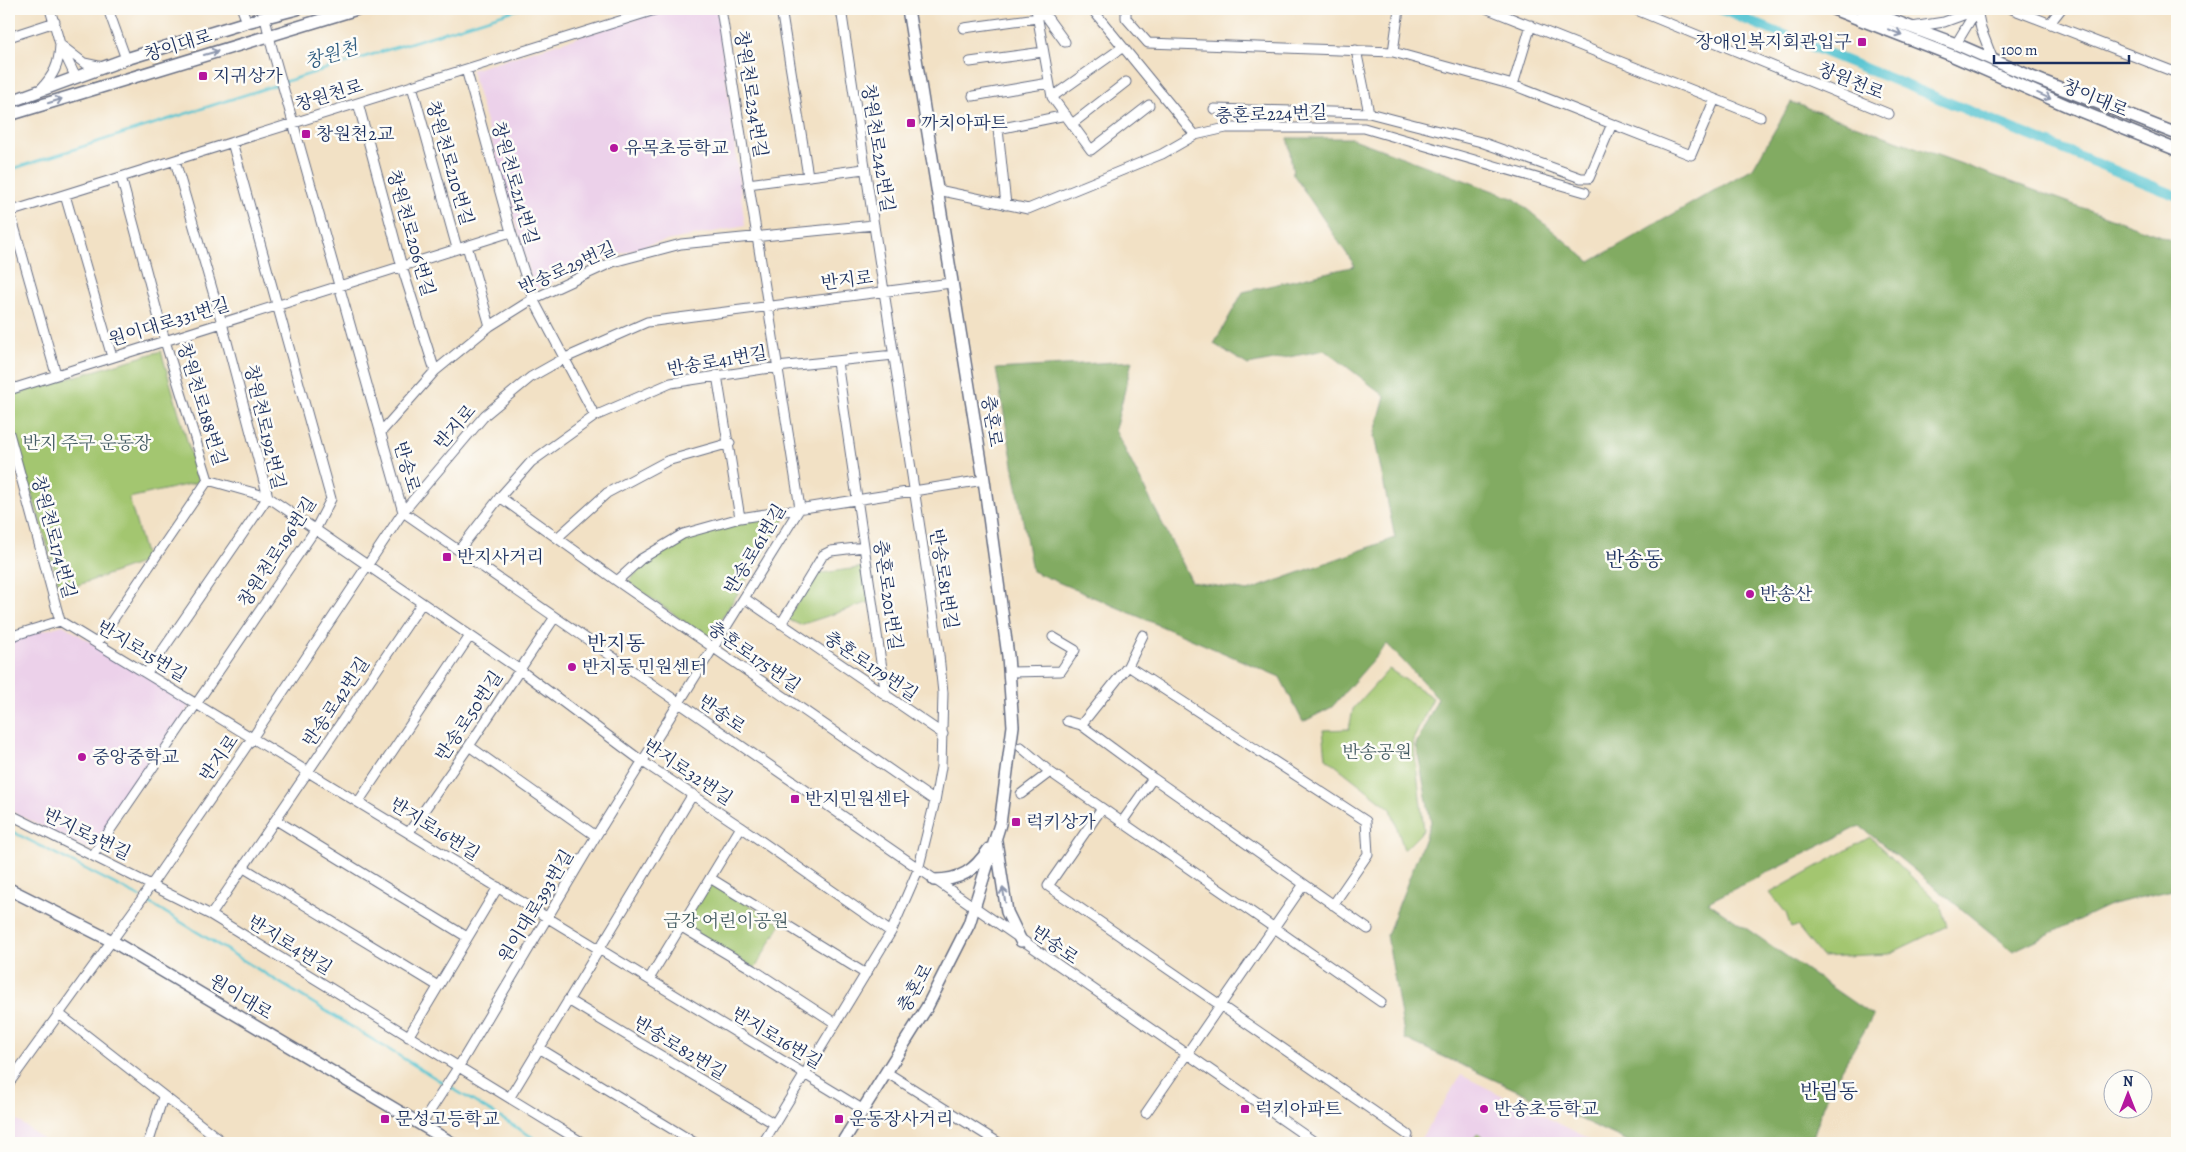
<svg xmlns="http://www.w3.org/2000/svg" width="2186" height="1152" font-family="Alegreya,'Noto Serif KR',serif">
<rect width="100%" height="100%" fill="#fdfcf7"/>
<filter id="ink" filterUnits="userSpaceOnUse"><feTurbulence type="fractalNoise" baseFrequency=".02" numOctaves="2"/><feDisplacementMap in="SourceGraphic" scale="10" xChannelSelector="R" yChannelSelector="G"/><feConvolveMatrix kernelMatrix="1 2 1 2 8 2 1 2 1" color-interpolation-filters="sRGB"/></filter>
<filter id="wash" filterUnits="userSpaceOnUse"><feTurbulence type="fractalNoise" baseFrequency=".0096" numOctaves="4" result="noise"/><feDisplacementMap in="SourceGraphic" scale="20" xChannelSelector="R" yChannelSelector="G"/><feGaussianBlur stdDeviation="1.12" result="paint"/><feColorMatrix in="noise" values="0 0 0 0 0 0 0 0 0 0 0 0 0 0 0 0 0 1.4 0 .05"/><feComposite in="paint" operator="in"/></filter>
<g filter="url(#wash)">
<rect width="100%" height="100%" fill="#f2e1c5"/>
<!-- built -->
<path fill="#ecd1ea" d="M 670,9 L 717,9 L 745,226 L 650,244 L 596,262 L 535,290 L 471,70 Z
M 63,625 L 191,704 L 92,851 L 9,810 L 9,640 Z
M 1461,1075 L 1598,1143 L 1418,1143 Z
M 11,1116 L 39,1136 L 49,1143 L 9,1143 L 9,1120 Z"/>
<!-- green -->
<path fill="#a3c66f" stroke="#5f7a66" d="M 161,351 L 199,482 L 129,498 L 147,561 L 61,591 L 9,418 L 9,396 Z
M 788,514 L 709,639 L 628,582 L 645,563 L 682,539 L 741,522 Z
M 865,567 L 870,602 L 800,625 L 787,619 L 815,574 Z
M 1389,669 L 1433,698 L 1413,740 L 1424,830 L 1404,850 L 1391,809 L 1326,758 L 1323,730 L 1349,729 L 1353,709 Z
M 1870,837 L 1940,904 L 1947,926 L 1889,954 L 1822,957 L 1797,926 L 1791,928 L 1786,913 L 1770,893 Z
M 711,882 L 781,924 L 755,968 L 684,926 Z
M 1478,1133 L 1492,1143 L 1471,1143 Z"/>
<!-- forest -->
<path fill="#82ab62" stroke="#4e6d60" d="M 1791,102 L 2177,242 L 2177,889 L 2112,904 L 2013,951 L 1860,826 L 1708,902 L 1873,1016 L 1829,1091 L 1811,1143 L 1632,1143 L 1405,1039 L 1387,935 L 1431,822 L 1416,744 L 1438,698 L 1387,644 L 1332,707 L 1303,722 L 1280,677 L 1032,571 L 996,369 L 1132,361 L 1115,430 L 1192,582 L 1248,591 L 1395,538 L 1374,436 L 1385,396 L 1325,350 L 1248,365 L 1214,344 L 1243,292 L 1355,266 L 1293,174 L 1288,138 L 1351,138 L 1515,199 L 1590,262 L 1753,168 Z"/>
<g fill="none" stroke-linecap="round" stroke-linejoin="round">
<!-- stream -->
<path stroke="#59c5d2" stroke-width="2.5" d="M 284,82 L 519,9
M 9,170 L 279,84
M 9,830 L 140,897
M 145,900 L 445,1084
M 450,1087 L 542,1143"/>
<!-- canal -->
<path stroke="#59c5d2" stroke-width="10" d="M 1720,9 L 2177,196"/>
</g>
</g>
<g filter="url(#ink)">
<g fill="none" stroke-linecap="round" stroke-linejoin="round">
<!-- minor casing -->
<g stroke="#666d82" stroke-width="11">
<path id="minor" d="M 50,9 L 60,44 L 76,78
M 108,9 L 126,59
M 242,9 L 247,22
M 781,9 L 808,176
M 1036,9 L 1052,97 L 1091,150 L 1149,105
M 1041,9 L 1065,42
M 1092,9 L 1195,135
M 1126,9 L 1126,18 L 1148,43 L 1393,52 L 1513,85 L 1691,155 L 1714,101
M 1488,9 L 1760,117
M 1634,9 L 1889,114
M 2012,9 L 2177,73
M 1977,10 L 1981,29 L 1993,60
M 265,18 L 272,48 L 403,512 L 1316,1143
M 2050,23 L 2061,9
M 1912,27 L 1944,22 L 1977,10
M 964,28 L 1037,18
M 9,37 L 55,22
M 1956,44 L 1977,9
M 62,46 L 84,63 L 103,67
M 1393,52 L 1399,9
M 970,62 L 1043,52
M 466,69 L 511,232 L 533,299 L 595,416
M 1513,85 L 1531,25
M 412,86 L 457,248
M 40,90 C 54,75 59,65 60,45
M 973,96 L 1049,83
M 1052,97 L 1123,47
M 358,103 L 402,267 L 435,371
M 1214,109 L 1369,113 L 1356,50
M 1369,113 L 1481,142 L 1581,178 L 1589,178 L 1612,124
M 1072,124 L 1126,82
M 748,184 L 864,169
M 938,190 L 1028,209 L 1162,154 L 1195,135 L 1226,128 L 1364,128 L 1585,192
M 65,195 L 112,357
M 1006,205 L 998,129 L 1066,115
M 9,212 L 658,9
M 10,212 L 56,374
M 467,246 L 490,326
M 837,362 L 886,696
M 717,375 L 740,518
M 9,390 L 511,232
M 381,432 L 435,371 L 490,326 L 533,299 L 613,262 L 681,244 L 874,225
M 9,433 L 60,621
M 208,480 L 268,497 L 520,670 L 643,762 L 741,827 L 891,932
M 500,497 L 617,581 L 935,801
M 557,538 L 607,493 L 667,461 L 730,443
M 459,550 L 500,497 L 531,462 L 595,416 L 671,383 L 777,367 L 894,355
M 617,581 L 641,559 L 683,534 L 740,518 L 984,480
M 744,598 L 943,734
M 781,624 L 823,555 L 831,551 L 864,547
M 1143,635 L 1128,666 L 1366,821 L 1368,854 L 1333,905
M 9,637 L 60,621 L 862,1109
M 97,643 L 208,480 L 165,341 L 121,177
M 1009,672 L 1061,671 L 1075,650 L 1053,637
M 147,673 L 268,497 L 222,323 L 175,161
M 1067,721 L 1081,725 L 1153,778 L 1368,929
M 1081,725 L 1128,666
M 469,746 L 596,836
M 1021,747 L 1050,772 L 1381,1002
M 1021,794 L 1050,772
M 359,801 L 470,636
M 1102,808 L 1048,886 L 1408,1135
M 9,814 L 211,915 L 583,1143
M 276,820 L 467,937
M 1122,822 L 1153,778
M 409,832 L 469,746 L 555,617
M 93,855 L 315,530 L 331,499 L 232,142
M 244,868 L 438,986
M 710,878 L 866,974
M 211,915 L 422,603
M 680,926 L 754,970 L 835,1023
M 649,979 L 741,827
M 568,1000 L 775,1124
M 58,1013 L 224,1143
M 408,1037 L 498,887
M 539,1048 L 695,1143
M 886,1072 L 999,1143
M 9,1083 L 134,910 L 253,737 L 403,512 L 485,415 L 531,377 L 563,359 L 647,322 L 951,283
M 510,1097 L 693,794
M 1146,1113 L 1304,884
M 421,1125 L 459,1066 L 596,836 L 800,508 L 721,9
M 147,1143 L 150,1138 L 163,1097
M 763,1143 L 891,932 L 918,870 L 935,801 L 941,767 L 943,693 L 938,646 L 841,9"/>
</g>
<!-- major casing -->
<g stroke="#666d82" stroke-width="14">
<path id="major" d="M 1833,9 L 1951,55 L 2070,107 L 2177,150
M 1862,9 L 1956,44 L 2032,77 L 2177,134
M 9,102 L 126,59 L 247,22 L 297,9
M 9,115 L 357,9
M 996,841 L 1007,912 L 1021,941
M 934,880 C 961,880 974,871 989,849
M 9,889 L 112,941 L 452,1143
M 842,1143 L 927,1007 L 969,924 L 1000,824 L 1013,726 L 1008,656 L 984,480 L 908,9"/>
</g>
<!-- minor -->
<use href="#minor" stroke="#fff" stroke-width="9"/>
<!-- major -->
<use href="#major" stroke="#fff" stroke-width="11"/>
</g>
<!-- one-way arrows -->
<defs><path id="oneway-shaft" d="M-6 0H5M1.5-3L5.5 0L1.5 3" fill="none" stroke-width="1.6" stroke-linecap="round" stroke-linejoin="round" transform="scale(1.25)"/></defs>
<g stroke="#8d97ae">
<use href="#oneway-shaft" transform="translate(1895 32) rotate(21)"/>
<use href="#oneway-shaft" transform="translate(211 53) rotate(-16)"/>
<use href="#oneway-shaft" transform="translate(2044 96) rotate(24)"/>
<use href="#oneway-shaft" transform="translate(55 101) rotate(-17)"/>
<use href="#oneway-shaft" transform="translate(1004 895) rotate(-100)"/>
</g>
</g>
<!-- markers -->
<g fill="#b5179e" stroke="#fdfcf7" stroke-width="2">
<rect x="1857" y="37" width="10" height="10" rx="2.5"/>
<rect x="198" y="71" width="10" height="10" rx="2.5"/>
<rect x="906" y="118" width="10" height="10" rx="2.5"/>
<rect x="301" y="129" width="10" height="10" rx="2.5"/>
<circle cx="614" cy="148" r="5"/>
<rect x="442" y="552" width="10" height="10" rx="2.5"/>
<circle cx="1750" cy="594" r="5"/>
<circle cx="572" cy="667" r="5"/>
<circle cx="82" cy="757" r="5"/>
<rect x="790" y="794" width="10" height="10" rx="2.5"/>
<rect x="1011" y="817" width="10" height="10" rx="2.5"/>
<rect x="1240" y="1104" width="10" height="10" rx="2.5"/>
<circle cx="1484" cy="1109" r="5"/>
<rect x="380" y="1114" width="10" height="10" rx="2.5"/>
<rect x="834" y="1114" width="10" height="10" rx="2.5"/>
</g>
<g text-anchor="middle" stroke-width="5" stroke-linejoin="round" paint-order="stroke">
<!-- poi labels -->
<g font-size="18" fill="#1b2f5e" stroke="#fdfcf7" text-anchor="start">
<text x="1852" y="48" text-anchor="end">장애인복지회관입구</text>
<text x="213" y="82">지귀상가</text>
<text x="921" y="129">까치아파트</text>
<text x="316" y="140">창원천2교</text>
<text x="624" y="154">유목초등학교</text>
<text x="457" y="563">반지사거리</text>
<text x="1760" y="600">반송산</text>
<text x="582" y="673">반지동 민원센터</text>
<text x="92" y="763">중앙중학교</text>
<text x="805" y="805">반지민원센타</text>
<text x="1026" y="828">럭키상가</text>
<text x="1255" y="1115">럭키아파트</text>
<text x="1494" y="1115">반송초등학교</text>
<text x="395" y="1125">문성고등학교</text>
<text x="849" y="1125">운동장사거리</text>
</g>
<!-- street labels -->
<g font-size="18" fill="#1b2f5e" stroke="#fdfcf7">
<text transform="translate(178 45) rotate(-17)" y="6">창이대로</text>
<text transform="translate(1851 81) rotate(22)" y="6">창원천로</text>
<text transform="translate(751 94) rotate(81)" y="6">창원천로234번길</text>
<text transform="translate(329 95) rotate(-17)" y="6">창원천로</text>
<text transform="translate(2095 98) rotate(23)" y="6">창이대로</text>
<text transform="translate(1271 114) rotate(-2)" y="6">충혼로224번길</text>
<text transform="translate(878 148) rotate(81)" y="6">창원천로242번길</text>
<text transform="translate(450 163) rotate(74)" y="6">창원천로210번길</text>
<text transform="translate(515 183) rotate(74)" y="6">창원천로214번길</text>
<text transform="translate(411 233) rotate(74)" y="6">창원천로206번길</text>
<text transform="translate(567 268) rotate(-24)" y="6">반송로29번길</text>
<text transform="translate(847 280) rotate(-7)" y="6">반지로</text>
<text transform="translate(169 322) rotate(-17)" y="6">원이대로331번길</text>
<text transform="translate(717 361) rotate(-10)" y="6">반송로41번길</text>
<text transform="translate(202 404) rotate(73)" y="6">창원천로188번길</text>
<text transform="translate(992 421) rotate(81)" y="6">충혼로</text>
<text transform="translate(265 427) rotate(77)" y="6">창원천로192번길</text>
<text transform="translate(455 427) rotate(-49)" y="6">반지로</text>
<text transform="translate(407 467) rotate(74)" y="6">반송로</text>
<text transform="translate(54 537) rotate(75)" y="6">창원천로174번길</text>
<text transform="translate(755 549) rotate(-59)" y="6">반송로61번길</text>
<text transform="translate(277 552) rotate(-57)" y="6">창원천로196번길</text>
<text transform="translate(944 579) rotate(81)" y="6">반송로81번길</text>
<text transform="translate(888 595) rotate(82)" y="6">충혼로201번길</text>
<text transform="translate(142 651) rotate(31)" y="6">반지로15번길</text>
<text transform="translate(754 657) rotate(35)" y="6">충혼로175번길</text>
<text transform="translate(871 666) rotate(34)" y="6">충혼로179번길</text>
<text transform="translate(336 702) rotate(-56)" y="6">반송로42번길</text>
<text transform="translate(722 714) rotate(35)" y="6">반송로</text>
<text transform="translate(469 716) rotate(-56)" y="6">반송로50번길</text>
<text transform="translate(219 758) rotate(-55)" y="6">반지로</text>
<text transform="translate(688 772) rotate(34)" y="6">반지로32번길</text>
<text transform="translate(435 829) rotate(32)" y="6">반지로16번길</text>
<text transform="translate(87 834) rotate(26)" y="6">반지로3번길</text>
<text transform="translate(536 906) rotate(-59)" y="6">원이대로393번길</text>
<text transform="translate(290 945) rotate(32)" y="6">반지로4번길</text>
<text transform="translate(1055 945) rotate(35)" y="6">반송로</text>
<text transform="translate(915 988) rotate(-61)" y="6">충혼로</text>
<text transform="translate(241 997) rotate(31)" y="6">원이대로</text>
<text transform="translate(777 1038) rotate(31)" y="6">반지로16번길</text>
<text transform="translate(680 1048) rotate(31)" y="6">반송로82번길</text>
</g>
<!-- park labels -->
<g font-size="18" fill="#445c63" stroke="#fdfcf7">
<text x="87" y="449">반지 주구 운동장</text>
<text x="1377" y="758">반송공원</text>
<text x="726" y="927">금강 어린이공원</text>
</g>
<!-- water labels -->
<g font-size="19" font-style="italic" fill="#2e5c81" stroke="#fdfcf7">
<text transform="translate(331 54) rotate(-17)" y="7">창원천</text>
</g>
<!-- quarter labels -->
<g font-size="20" fill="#1b2f5e" stroke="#fdfcf7">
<text x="1634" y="566">반송동</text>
<text x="616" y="650">반지동</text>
<text x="1829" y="1098">반림동</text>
</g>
</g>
<!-- margin -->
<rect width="2186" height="1152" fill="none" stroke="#fdfcf7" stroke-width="30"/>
<!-- north arrow -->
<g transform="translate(2128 1094)"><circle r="24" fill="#fdfcf7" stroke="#a3aaba"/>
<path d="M0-4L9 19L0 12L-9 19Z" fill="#b5179e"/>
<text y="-8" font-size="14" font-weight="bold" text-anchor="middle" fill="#1b2f5e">N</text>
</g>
<!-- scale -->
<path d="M1994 55v8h135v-8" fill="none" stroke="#1b2f5e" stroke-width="2.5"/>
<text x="2001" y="55" font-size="15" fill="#1b2f5e" stroke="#fdfcf7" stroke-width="4" paint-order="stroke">100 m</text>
</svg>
